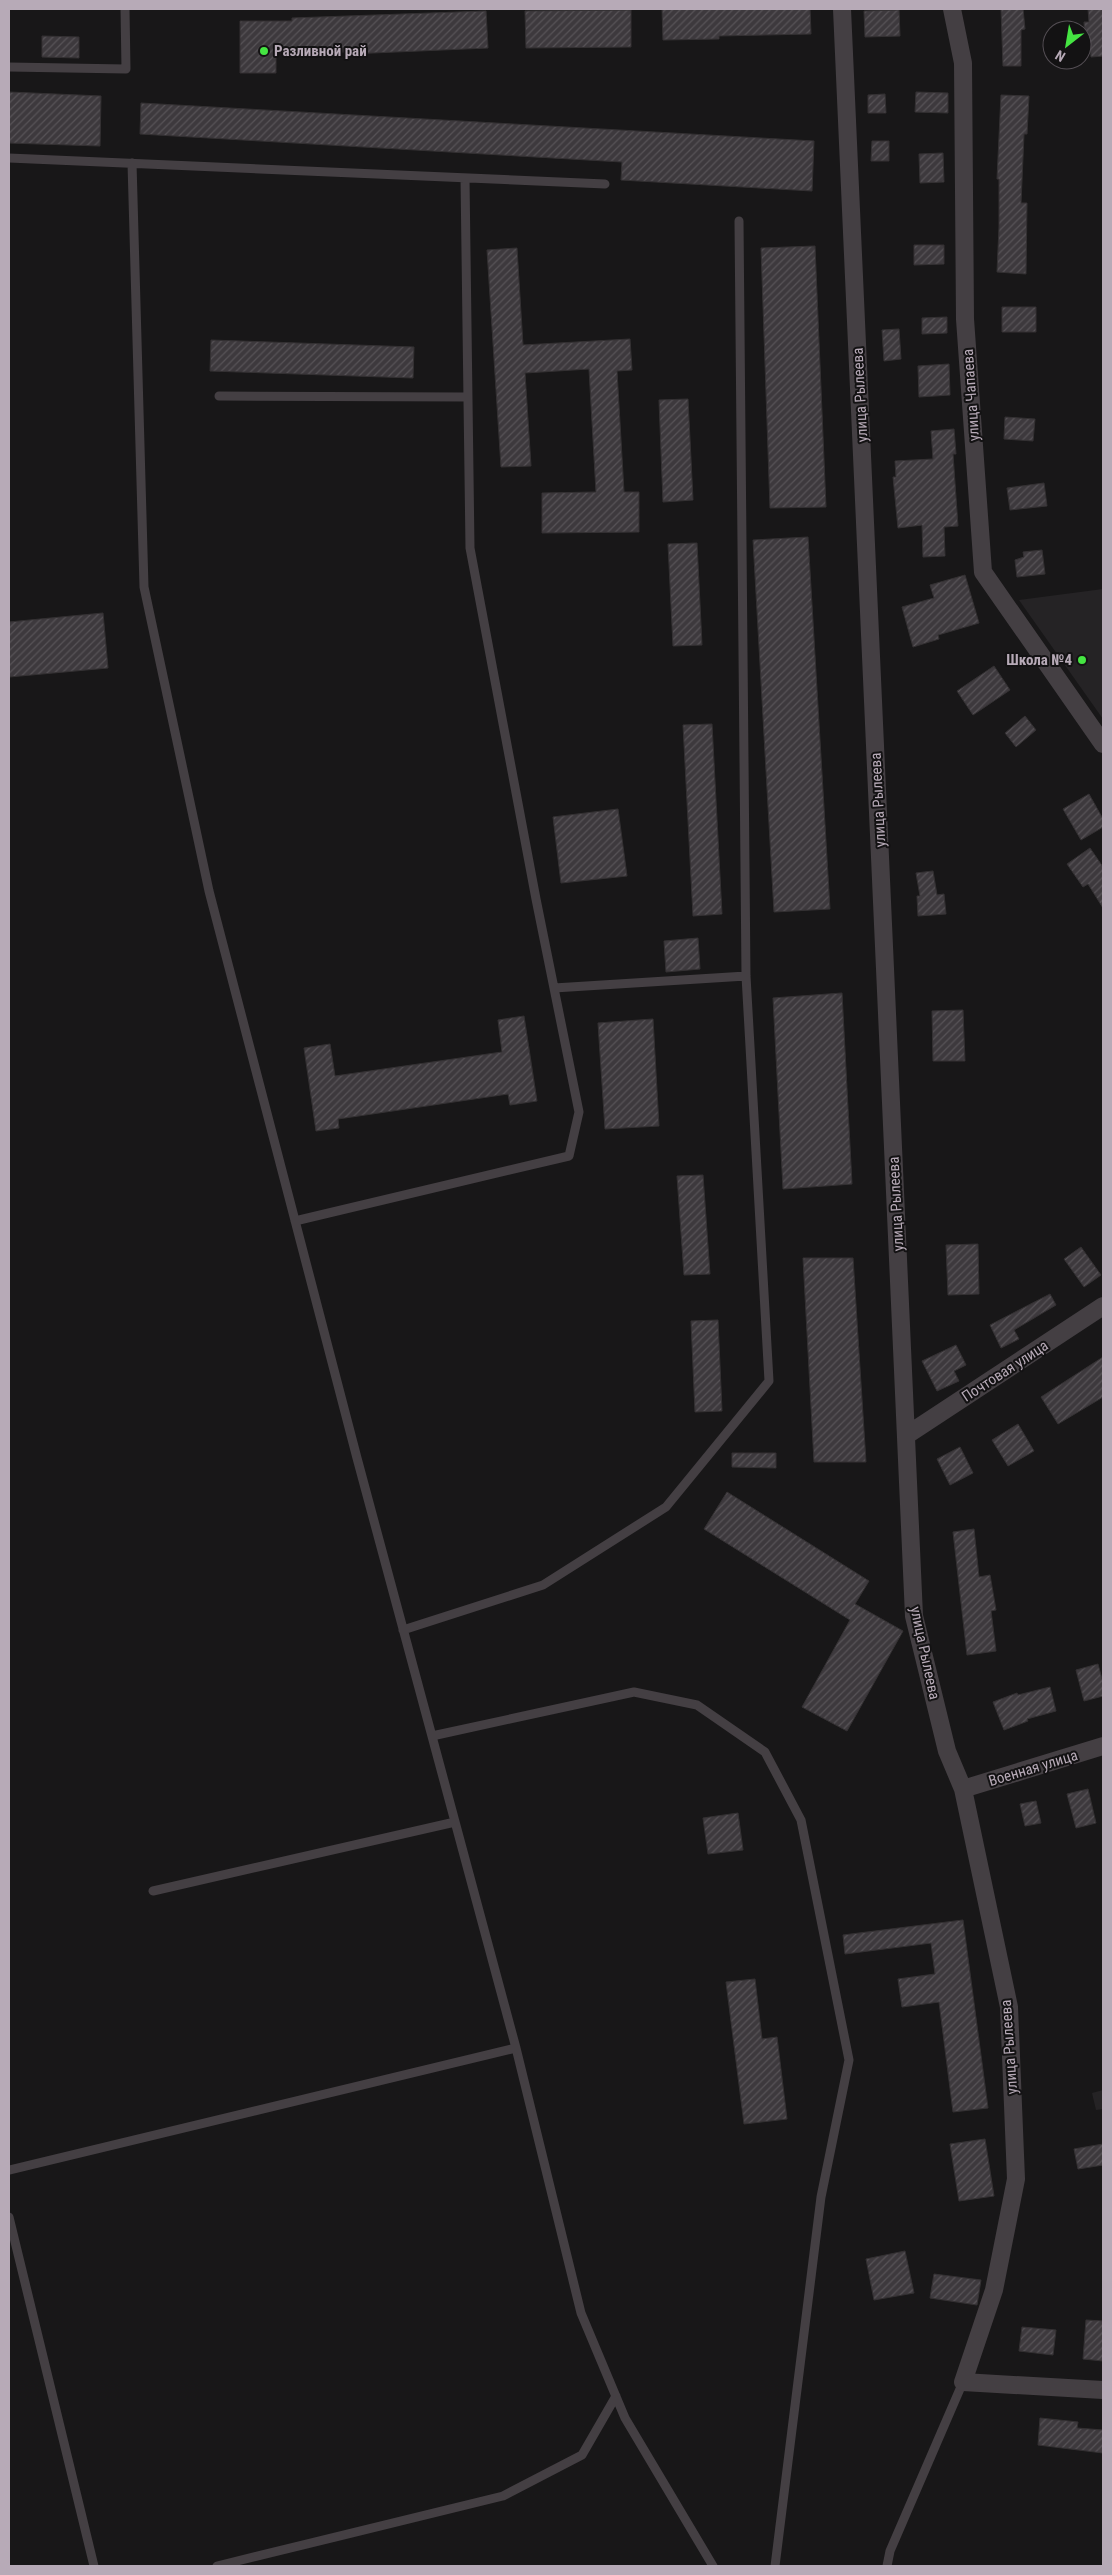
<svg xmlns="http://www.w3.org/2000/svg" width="1112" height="2575" font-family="'Roboto Condensed',sans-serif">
<defs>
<pattern id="building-hatch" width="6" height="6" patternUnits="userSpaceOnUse" patternTransform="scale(1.25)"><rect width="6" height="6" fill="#3d393d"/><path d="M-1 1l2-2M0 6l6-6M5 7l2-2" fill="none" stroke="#575357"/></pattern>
</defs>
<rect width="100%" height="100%" fill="#181718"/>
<!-- built -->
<path fill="#252325" d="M 1103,589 L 1103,719 L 1019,600 Z
M 1103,2090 L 1103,2109 L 1096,2110 L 1092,2093 Z"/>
<!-- building -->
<path fill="url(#building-hatch)" stroke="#343133" d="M 662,9 L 810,9 L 811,34 L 719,36 L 719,39 L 663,40 Z
M 1001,9 L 1023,9 L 1025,29 L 1021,30 L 1021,66 L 1003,66 Z
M 1088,9 L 1103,9 L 1103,56 L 1091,57 L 1090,42 L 1085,43 L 1084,22 L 1089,22 Z
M 631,10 L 631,47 L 526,48 L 525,11 Z
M 899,10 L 900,36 L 865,37 L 864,11 Z
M 486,11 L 488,48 L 349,54 L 349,52 L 276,53 L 276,73 L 240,73 L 240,21 L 292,21 L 292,18 Z
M 42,36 L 79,37 L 79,58 L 42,57 Z
M 9,92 L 101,96 L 100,146 L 9,143 Z
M 916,92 L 948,93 L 948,113 L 915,112 Z
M 885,94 L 886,113 L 868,113 L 868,95 Z
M 1001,95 L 1029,96 L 1027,134 L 1024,134 L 1021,203 L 1027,203 L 1026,274 L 997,272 L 999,227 L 999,179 L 997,179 Z
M 141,103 L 814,141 L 812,191 L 621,180 L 622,162 L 140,134 Z
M 872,141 L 889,141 L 889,161 L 871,161 Z
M 943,153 L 944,182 L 920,183 L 919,154 Z
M 914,245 L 944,245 L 944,264 L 914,265 Z
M 815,246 L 826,507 L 770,508 L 761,248 Z
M 517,248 L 523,345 L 630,339 L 632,370 L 617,371 L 624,492 L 639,492 L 639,532 L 542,533 L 542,493 L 596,492 L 589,369 L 525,373 L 531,466 L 501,467 L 487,250 Z
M 1002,307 L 1036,307 L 1036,332 L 1002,332 Z
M 947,317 L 947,333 L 922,334 L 922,318 Z
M 899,329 L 901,359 L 884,361 L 882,330 Z
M 211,340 L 414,347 L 413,378 L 210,371 Z
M 949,364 L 950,395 L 919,397 L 918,366 Z
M 688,399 L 693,500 L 663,502 L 659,400 Z
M 1005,417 L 1035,419 L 1033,441 L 1004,439 Z
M 954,429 L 956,454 L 953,454 L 958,526 L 944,527 L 945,556 L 923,557 L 922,525 L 898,528 L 893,477 L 896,477 L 895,461 L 933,459 L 931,431 Z
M 1044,483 L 1047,506 L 1010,510 L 1007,488 Z
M 808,537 L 830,909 L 774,912 L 753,540 Z
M 697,543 L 702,645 L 673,646 L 668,544 Z
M 1042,550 L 1045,574 L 1017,577 L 1015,560 L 1024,557 L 1023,552 Z
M 965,575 L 979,623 L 938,635 L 939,639 L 913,647 L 902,607 L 934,598 L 930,585 Z
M 103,613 L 108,668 L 9,677 L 9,622 Z
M 994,666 L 1010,690 L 973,715 L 957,691 Z
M 1025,716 L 1036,730 L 1016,747 L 1005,733 Z
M 712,724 L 722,914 L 693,916 L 683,725 Z
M 1089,794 L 1103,819 L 1103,827 L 1081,840 L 1063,809 Z
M 618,809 L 627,876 L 561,883 L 553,817 Z
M 1090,848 L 1103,867 L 1103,908 L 1088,884 L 1083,887 L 1067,864 Z
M 933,871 L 937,895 L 944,894 L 946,914 L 918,916 L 917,896 L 920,896 L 916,873 Z
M 698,938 L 700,969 L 666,972 L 664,941 Z
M 842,993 L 852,1184 L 783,1189 L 773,998 Z
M 963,1010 L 965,1061 L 933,1061 L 932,1011 Z
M 524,1016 L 537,1101 L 510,1105 L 508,1094 L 338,1119 L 339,1128 L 316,1131 L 304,1048 L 330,1044 L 335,1076 L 502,1052 L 498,1020 Z
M 653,1019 L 659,1126 L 605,1129 L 598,1023 Z
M 703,1175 L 710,1274 L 684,1275 L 677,1176 Z
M 978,1244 L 979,1294 L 948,1295 L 946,1245 Z
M 1081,1247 L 1101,1275 L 1084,1287 L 1064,1259 Z
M 803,1258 L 853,1258 L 866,1462 L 814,1462 Z
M 1050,1294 L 1056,1305 L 1014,1330 L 1019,1339 L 1001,1348 L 990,1325 Z
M 718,1320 L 722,1411 L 695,1412 L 691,1321 Z
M 956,1345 L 966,1365 L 954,1371 L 959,1381 L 937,1391 L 922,1361 Z
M 1103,1357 L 1103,1397 L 1058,1424 L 1041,1397 Z
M 1018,1424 L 1034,1451 L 1008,1466 L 992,1440 Z
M 960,1447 L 973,1473 L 950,1485 L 937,1459 Z
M 732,1453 L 776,1453 L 776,1468 L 732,1467 Z
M 727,1492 L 869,1581 L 855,1604 L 903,1631 L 847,1731 L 802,1707 L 850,1620 L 704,1529 Z
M 974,1529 L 979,1577 L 990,1575 L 996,1610 L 991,1611 L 996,1651 L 967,1655 L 953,1532 Z
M 1098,1664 L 1103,1683 L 1103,1696 L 1084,1701 L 1076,1670 Z
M 1050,1687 L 1056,1711 L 1027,1719 L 1028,1721 L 1004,1730 L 993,1702 L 1017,1693 L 1018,1695 Z
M 1088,1789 L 1096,1823 L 1076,1828 L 1067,1794 Z
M 1036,1801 L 1041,1823 L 1025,1826 L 1020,1804 Z
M 738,1813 L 743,1850 L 708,1854 L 703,1818 Z
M 963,1920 L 988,2108 L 953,2112 L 939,2002 L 902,2007 L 898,1979 L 935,1974 L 931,1943 L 845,1954 L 843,1935 Z
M 755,1979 L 762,2039 L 777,2037 L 787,2119 L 744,2124 L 726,1982 Z
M 985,2139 L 994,2196 L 959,2201 L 950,2144 Z
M 1103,2144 L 1103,2165 L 1078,2169 L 1074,2149 Z
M 905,2251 L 914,2293 L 874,2300 L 866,2259 Z
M 934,2274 L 981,2280 L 977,2305 L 930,2298 Z
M 1086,2320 L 1103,2321 L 1103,2361 L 1083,2359 Z
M 1022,2327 L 1056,2330 L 1053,2355 L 1019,2351 Z
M 1040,2418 L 1078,2422 L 1077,2428 L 1103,2430 L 1103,2453 L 1038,2445 Z"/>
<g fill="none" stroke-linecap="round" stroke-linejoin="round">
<!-- service -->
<path stroke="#443f43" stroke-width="9" d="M 9,67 L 126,69 L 125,9
M 9,158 L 605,184
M 132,163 L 144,587 L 209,891 L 357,1458 L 516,2048 L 581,2313 L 625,2418 L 713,2566
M 219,396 L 467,397
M 554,988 L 746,976
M 295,1221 L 569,1156 L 579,1112 L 536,899 L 470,548 L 465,178
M 403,1630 L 543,1585 L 666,1507 L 769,1381 L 746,976 L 739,221
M 432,1736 L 634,1692 L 697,1705 L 765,1752 L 801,1820 L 849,2060 L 821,2197 L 775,2566
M 153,1891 L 455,1822
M 9,2170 L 516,2048
M 9,2217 L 94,2566
M 217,2566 L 503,2496 L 582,2455 L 616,2396
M 887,2566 L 890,2551 L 963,2382"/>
<!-- minor -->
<path stroke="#443f43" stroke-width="18" d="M 842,9 L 914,1616 L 947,1751 L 963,1789 L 1009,2007 L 1016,2179 L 994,2290 L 963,2382 L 1103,2390
M 952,9 L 963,63 L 965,319 L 983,572 L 1103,744
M 907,1435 L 1103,1306
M 963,1789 L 1103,1746"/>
</g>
<!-- markers -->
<g fill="#45e542" stroke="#131213" stroke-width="2">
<circle cx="264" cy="51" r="5"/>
<circle cx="1082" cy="660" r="5"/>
</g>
<g text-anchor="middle" stroke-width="4" stroke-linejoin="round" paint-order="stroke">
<!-- poi labels -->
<g font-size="15" font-weight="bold" fill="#b7aab7" stroke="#131213" text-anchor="start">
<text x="274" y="56">Разливной рай</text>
<text x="1072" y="665" text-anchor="end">Школа №4</text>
</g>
<!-- street labels -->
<g font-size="15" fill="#b7aab7" stroke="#131213">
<text transform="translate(860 395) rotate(-93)" y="5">улица Рылеева</text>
<text transform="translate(971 395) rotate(-94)" y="5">улица Чапаева</text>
<text transform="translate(878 800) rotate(-93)" y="5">улица Рылеева</text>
<text transform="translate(896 1204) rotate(-93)" y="5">улица Рылеева</text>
<text transform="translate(1005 1371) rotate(-33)" y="5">Почтовая улица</text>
<text transform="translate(925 1653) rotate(78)" y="5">улица Рылеева</text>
<text transform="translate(1033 1768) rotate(-17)" y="5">Военная улица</text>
<text transform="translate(1009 2047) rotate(-94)" y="5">улица Рылеева</text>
</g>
</g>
<!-- border -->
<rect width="1112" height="2575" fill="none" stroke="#b7aab7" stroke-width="20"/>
<!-- north arrow -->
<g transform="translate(1067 45) rotate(211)"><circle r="24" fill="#131213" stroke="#554f55"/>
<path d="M0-4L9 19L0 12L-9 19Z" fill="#45e542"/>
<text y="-8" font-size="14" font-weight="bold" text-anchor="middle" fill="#b7aab7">N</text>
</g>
</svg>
